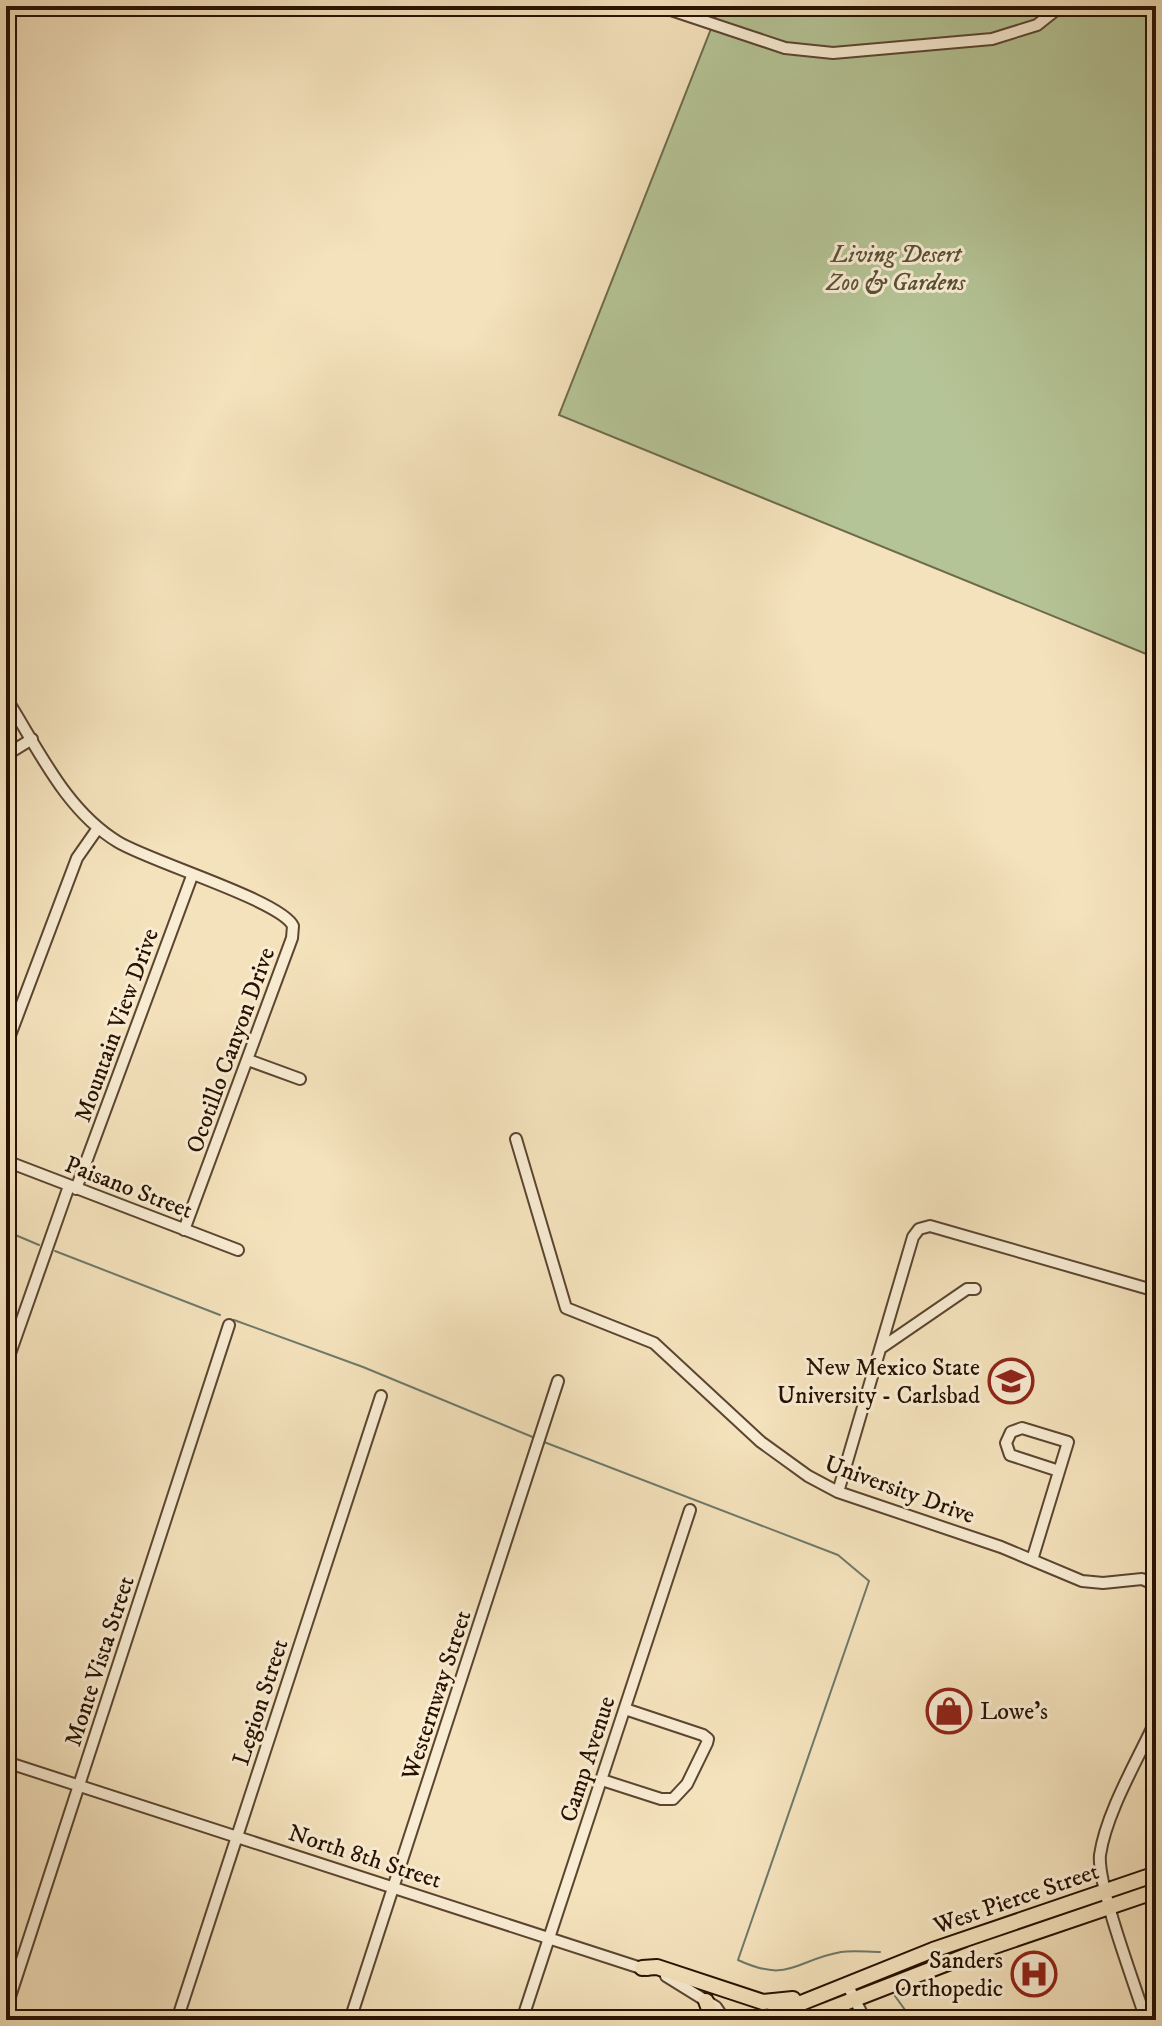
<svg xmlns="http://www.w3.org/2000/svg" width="1162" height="2026" font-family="'IM FELL DW Pica',serif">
<rect width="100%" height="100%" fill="#f4e2bc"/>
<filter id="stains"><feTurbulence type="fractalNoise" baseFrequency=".0025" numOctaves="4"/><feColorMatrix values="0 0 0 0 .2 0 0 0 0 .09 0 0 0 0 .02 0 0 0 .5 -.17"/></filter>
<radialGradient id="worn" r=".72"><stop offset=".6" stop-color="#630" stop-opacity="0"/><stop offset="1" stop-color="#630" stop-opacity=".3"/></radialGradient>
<!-- green -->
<path fill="#b5c496" stroke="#6e6a4c" stroke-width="2" d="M 720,6 L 1156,6 L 1156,658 L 559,415 Z"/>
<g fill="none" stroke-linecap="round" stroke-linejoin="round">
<!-- stream -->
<path stroke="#6e7969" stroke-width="2" d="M 6,1231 L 39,1245
M 55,1251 L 220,1315
M 234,1320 L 363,1367 L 535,1438
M 544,1442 L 838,1555 L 869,1581 L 738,1960 C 790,1984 795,1960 841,1952 C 853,1950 868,1952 880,1952
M 895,1996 L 908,2014 L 920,2020"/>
<!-- minor casing -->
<g stroke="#5b4530" stroke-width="14">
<path id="minor" d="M 659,6 L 785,48 L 833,53 L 992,39 L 1037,25 L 1061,6
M 6,698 C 38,748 65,810 118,842 C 151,862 282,901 293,926 L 292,938 L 184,1230
M 6,755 L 32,739
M 6,1046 L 77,858 L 98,828
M 248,1060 L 300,1079
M 516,1139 L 566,1308 L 654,1343 L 761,1442 L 808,1476 L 838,1492 L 1001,1547 L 1082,1581 L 1103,1583 L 1142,1579 L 1156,1585
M 6,1161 L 238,1250
M 76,1189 L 192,876
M 881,1348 L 967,1289 L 975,1289
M 6,1365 L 69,1186
M 838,1492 L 913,1237 L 919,1229 L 930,1226 L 1156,1291
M 1032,1560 L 1068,1442 L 1022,1428 L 1011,1432 L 1006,1443 L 1010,1455 L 1059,1471
M 6,1762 L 647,1970
M 602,1780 L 661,1799 L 673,1799 L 687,1784 L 707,1743 L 708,1739 L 703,1735 L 625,1709
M 666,1976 L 716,2007 L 725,2020
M 847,1984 L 865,2020
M 6,2009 L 229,1325
M 177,2020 L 381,1396
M 350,2020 L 558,1381
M 522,2020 L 690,1510
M 1146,2020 C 1135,1985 1097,1885 1100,1855 C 1106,1813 1138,1759 1156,1720"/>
</g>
<!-- highway casing -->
<g stroke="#281101" stroke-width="18">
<path id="highway" d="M 642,1968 L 657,1967 L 763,2002 L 793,1999
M 706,2001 L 713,2020
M 759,2020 L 933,1950 L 1156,1874
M 801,2020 L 971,1954 L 1156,1891"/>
</g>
<!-- minor -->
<use href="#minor" stroke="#f8ecd3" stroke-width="10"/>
<!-- highway -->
<use href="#highway" stroke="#f4e2bc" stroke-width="14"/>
</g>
<!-- icons -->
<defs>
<g id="university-ring" transform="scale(2.3)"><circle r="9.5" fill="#f8ecd3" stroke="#8f2418" stroke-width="1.5"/><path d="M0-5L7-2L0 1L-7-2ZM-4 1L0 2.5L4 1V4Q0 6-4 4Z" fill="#8f2418"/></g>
<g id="shop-ring" transform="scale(2.3)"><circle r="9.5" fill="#f8ecd3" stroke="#8f2418" stroke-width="1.5"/><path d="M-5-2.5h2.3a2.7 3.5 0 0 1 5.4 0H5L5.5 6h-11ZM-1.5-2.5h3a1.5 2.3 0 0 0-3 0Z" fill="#8f2418"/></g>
<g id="hospital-ring" transform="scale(2.3)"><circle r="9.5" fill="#f8ecd3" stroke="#8f2418" stroke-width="1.5"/><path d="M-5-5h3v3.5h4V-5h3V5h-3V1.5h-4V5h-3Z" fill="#8f2418"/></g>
</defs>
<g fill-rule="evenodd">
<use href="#university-ring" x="1011" y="1381"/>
<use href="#shop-ring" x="949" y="1711"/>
<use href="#hospital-ring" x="1034" y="1974"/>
</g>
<g text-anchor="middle" stroke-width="6" stroke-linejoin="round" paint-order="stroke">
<!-- park labels -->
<g font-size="24" font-style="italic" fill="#595035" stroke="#f8ecd3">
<text x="896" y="262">Living Desert<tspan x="896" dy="28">Zoo &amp; Gardens</tspan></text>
</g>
<!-- street labels -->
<g font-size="24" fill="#281101" stroke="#f8ecd3">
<text transform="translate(116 1025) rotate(-70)" y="8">Mountain View Drive</text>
<text transform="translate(230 1050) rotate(-70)" y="8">Ocotillo Canyon Drive</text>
<text transform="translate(129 1187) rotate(21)" y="8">Paisano Street</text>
<text transform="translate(900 1489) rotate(20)" y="8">University Drive</text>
<text transform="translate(99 1661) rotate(-72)" y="8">Monte Vista Street</text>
<text transform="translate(436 1695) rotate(-72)" y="8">Westernway Street</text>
<text transform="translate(260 1702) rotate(-72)" y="8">Legion Street</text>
<text transform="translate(587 1759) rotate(-72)" y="8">Camp Avenue</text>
<text transform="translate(365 1856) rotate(18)" y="8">North 8th Street</text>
<text transform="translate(1016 1898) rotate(-19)" y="8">West Pierce Street</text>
</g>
<!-- poi labels -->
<g font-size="24" fill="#281101" stroke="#f8ecd3" text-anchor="end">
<text x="980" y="1375">New Mexico State<tspan x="980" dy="28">University - Carlsbad</tspan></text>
<text x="980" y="1719" text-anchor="start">Lowe's</text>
<text x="1003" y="1968">Sanders<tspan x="1003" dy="28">Orthopedic</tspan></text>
</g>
</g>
<!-- margin -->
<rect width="1162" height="2026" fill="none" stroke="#f4e2bc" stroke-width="32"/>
<rect x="8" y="8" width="1146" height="2010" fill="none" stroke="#281101" stroke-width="4"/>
<rect x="16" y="16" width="1130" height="1994" fill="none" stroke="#281101" stroke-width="2"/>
<rect width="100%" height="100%" filter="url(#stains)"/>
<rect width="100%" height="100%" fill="url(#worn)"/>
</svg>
